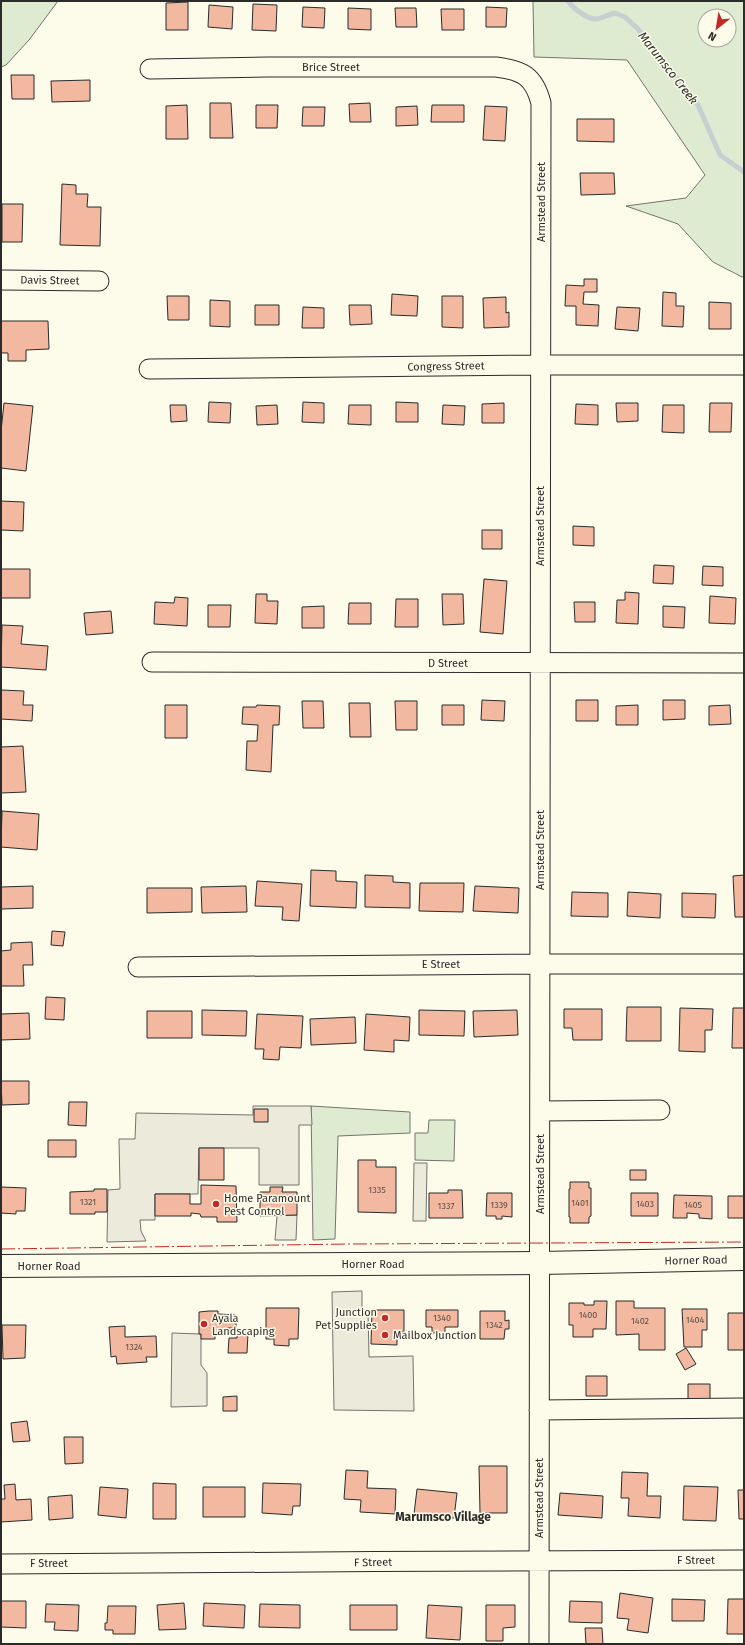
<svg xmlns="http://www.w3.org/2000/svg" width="745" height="1645" font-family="'Fira Sans',sans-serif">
<rect width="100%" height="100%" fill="#fdfbea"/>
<!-- green -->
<path fill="#deebd1" stroke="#74746e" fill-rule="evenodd" d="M 1,1 L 58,1 L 29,40 L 6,65 L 1,67 Z
M 533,1 L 744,1 L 744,276 L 742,277 L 713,262 L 678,224 L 626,206 L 686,198 L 705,175 L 627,60 L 534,57 ZM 705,16 L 729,16 L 729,40 L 705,40 Z
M 311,1106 L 410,1112 L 410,1133 L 338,1136 L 335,1239 L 313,1240 Z
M 429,1120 L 455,1120 L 454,1161 L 415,1160 L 415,1133 L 428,1133 Z"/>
<!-- parking -->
<path fill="#eceadb" stroke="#74746e" d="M 253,1106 L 311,1106 L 312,1125 L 299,1125 L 299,1185 L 259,1185 L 259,1148 L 199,1148 L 198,1194 L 155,1194 L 155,1220 L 140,1220 L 141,1231 L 146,1241 L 107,1242 L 108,1190 L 120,1189 L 119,1139 L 135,1139 L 136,1113 L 253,1115 Z
M 414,1163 L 427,1163 L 426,1221 L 413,1221 Z
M 280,1215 L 297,1215 L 296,1240 L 275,1240 L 277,1216 Z
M 362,1291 L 362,1310 L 368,1310 L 369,1357 L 413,1356 L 414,1411 L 334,1410 L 332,1292 Z
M 172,1333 L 201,1334 L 201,1365 L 207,1373 L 207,1406 L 171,1407 Z"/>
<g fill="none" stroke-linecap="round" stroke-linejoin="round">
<!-- stream -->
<path stroke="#c7d0d0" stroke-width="5" d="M 568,1 C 573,8 586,19 596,19 C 600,19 610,14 615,13 L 625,17 L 638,29 L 698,105 L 720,155 L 744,172"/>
</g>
<!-- building -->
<path fill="#f2b8a0" stroke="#2b2b2b" d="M 188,2 L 188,30 L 166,30 L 166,3 Z
M 253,4 L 277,5 L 276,31 L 252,30 Z
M 209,5 L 233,7 L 232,29 L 208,27 Z
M 303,7 L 325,8 L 324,28 L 302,27 Z
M 486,7 L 507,8 L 506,27 L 486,27 Z
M 348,8 L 371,9 L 371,30 L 348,29 Z
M 395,8 L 416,8 L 417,27 L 396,27 Z
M 441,9 L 464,9 L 464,30 L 442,30 Z
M 11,75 L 34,75 L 34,99 L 12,99 Z
M 90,80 L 90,101 L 52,102 L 51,81 Z
M 210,103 L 231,103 L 233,138 L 210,138 Z
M 370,103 L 371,122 L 350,122 L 349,104 Z
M 187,105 L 188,139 L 166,139 L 166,106 Z
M 256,105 L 278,105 L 277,128 L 256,128 Z
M 432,105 L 464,105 L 464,122 L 431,122 Z
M 417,106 L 418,125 L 396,126 L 396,107 Z
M 485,106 L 507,107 L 505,141 L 483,140 Z
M 303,107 L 325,107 L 324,126 L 302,126 Z
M 577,119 L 614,119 L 614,142 L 577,141 Z
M 580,173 L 614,173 L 615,194 L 581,195 Z
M 62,184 L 76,185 L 76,194 L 88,194 L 87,207 L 101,207 L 100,246 L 60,245 Z
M 2,204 L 23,204 L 22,242 L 2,242 Z
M 584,279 L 597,279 L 597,292 L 584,292 L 583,304 L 599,305 L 598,326 L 576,325 L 576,306 L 565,306 L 566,285 L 584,286 Z
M 663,292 L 676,293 L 676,306 L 684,306 L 683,327 L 662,326 Z
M 392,294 L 418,296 L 417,316 L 391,315 Z
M 167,296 L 189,296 L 189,320 L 168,320 Z
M 442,296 L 463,296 L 463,328 L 442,327 Z
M 506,297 L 506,313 L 509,312 L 509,327 L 484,328 L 483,298 Z
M 210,300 L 230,301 L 230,327 L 210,326 Z
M 709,302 L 731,303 L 731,329 L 709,329 Z
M 255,305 L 279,305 L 279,325 L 255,325 Z
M 349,305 L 371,305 L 372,324 L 350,325 Z
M 303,307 L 324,308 L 324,328 L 302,328 Z
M 617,307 L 640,308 L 638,331 L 615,329 Z
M 1,321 L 48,321 L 49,349 L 26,350 L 26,361 L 8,361 L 8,353 L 1,353 Z
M 209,402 L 231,403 L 230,423 L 208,422 Z
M 303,402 L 324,403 L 324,423 L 302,422 Z
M 396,402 L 418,403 L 418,422 L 396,422 Z
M 4,403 L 33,406 L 26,471 L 1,468 L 1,431 Z
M 504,403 L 504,423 L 482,423 L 482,404 Z
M 616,403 L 638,403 L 638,421 L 617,422 Z
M 710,403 L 732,403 L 731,432 L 709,432 Z
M 576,404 L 598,405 L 598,425 L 575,424 Z
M 170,405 L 186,405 L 187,421 L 171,422 Z
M 277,405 L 278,424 L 257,425 L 256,406 Z
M 349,405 L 371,405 L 371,425 L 348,424 Z
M 443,405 L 465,406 L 464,425 L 442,424 Z
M 663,405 L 684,405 L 684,433 L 662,432 Z
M 1,501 L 24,502 L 23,531 L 1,530 Z
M 573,526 L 594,527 L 594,546 L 573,545 Z
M 482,530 L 502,530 L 502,549 L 482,549 Z
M 654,565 L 674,566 L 673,584 L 653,583 Z
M 703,566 L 723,567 L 723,586 L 702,585 Z
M 1,569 L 30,569 L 30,598 L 1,598 Z
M 484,579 L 507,581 L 503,634 L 480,632 Z
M 625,592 L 639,593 L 638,624 L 616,623 L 617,600 L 625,600 Z
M 256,594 L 267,594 L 267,601 L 278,601 L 277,624 L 255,623 Z
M 442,594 L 463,594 L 464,624 L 443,625 Z
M 710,596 L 736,598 L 735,624 L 709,623 Z
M 175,597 L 188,598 L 187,626 L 154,624 L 155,602 L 174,603 Z
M 396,599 L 418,599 L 418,627 L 395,627 Z
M 574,602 L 595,602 L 595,622 L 575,622 Z
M 349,603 L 371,603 L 371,624 L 348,624 Z
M 208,605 L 231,605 L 230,627 L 208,627 Z
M 324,606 L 324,628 L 302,628 L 302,607 Z
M 663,606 L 685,607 L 684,628 L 663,627 Z
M 111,611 L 113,633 L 86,635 L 84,613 Z
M 2,625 L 23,626 L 21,644 L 48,646 L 46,670 L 1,667 Z
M 1,690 L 24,691 L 23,705 L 33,705 L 32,721 L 1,719 Z
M 482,700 L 505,701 L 504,721 L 481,720 Z
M 576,700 L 598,700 L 598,721 L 576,721 Z
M 663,700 L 685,700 L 685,719 L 663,720 Z
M 302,701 L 323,701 L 324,728 L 303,728 Z
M 395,701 L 417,701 L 417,730 L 396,730 Z
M 349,703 L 370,703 L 371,737 L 350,737 Z
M 165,705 L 187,705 L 187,738 L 165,738 Z
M 257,705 L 280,706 L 279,725 L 273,725 L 271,772 L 246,770 L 247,741 L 257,741 L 258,725 L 242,724 L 243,707 L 256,707 Z
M 442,705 L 464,705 L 464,725 L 442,725 Z
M 638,705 L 638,725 L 616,725 L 616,706 Z
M 730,705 L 731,724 L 709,725 L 709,706 Z
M 23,746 L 26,792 L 1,793 L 1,747 Z
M 2,811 L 39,814 L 37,850 L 1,847 Z
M 311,870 L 336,871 L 336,881 L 357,882 L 356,908 L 310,906 Z
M 365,875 L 393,876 L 393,882 L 410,883 L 410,908 L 365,907 Z
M 744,875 L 744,917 L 735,917 L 733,876 Z
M 257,881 L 302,884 L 299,921 L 282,920 L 283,907 L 255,906 Z
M 420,883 L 464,883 L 463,912 L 419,911 Z
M 33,886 L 33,908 L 1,909 L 1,887 Z
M 246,886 L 247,912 L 202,913 L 201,887 Z
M 475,886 L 519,888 L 518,913 L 473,911 Z
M 147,888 L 192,888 L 192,912 L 147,913 Z
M 572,892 L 608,893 L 608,917 L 571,916 Z
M 628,892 L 661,894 L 660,918 L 627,916 Z
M 682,893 L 716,894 L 715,918 L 682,917 Z
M 52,931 L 65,932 L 63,946 L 51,945 Z
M 32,942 L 33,965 L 23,965 L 24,986 L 1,986 L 1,951 L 11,950 L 11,943 Z
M 46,997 L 65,998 L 64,1020 L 45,1019 Z
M 627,1007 L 661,1007 L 661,1041 L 626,1041 Z
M 680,1008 L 713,1009 L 712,1030 L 705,1030 L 705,1052 L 679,1051 Z
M 733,1008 L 744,1008 L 744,1048 L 732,1048 Z
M 564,1009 L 602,1009 L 602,1040 L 573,1040 L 572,1028 L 564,1028 Z
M 202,1010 L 247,1011 L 246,1036 L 202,1035 Z
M 419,1010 L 465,1011 L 464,1036 L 419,1035 Z
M 517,1010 L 518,1035 L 474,1037 L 473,1011 Z
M 147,1011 L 192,1011 L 192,1038 L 147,1038 Z
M 29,1013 L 30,1039 L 1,1040 L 1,1014 Z
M 257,1014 L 303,1016 L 301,1048 L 280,1047 L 279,1060 L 263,1059 L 264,1049 L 255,1049 Z
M 366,1014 L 410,1017 L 409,1041 L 394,1040 L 394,1052 L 364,1050 Z
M 355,1017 L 356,1043 L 311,1045 L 310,1019 Z
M 1,1081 L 29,1081 L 29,1104 L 2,1105 Z
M 69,1102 L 87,1102 L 86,1126 L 68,1125 Z
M 254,1109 L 268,1109 L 268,1122 L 254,1122 Z
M 48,1140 L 76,1140 L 76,1157 L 48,1157 Z
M 199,1148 L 224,1148 L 224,1180 L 199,1180 Z
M 358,1160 L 376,1160 L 376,1167 L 396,1167 L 396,1213 L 358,1212 Z
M 630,1170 L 646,1170 L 646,1180 L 630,1180 Z
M 570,1182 L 589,1182 L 589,1188 L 591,1188 L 591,1216 L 589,1217 L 589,1223 L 570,1223 L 570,1217 L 569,1217 L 569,1189 L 570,1189 Z
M 201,1185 L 236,1186 L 237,1222 L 217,1222 L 217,1217 L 201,1217 L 200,1214 L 191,1213 L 191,1216 L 155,1216 L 155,1194 L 190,1194 L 190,1204 L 201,1204 Z
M 1,1187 L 26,1188 L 25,1211 L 16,1211 L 16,1214 L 1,1213 Z
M 270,1187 L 283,1187 L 282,1192 L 297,1192 L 297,1215 L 260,1216 L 260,1192 L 270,1192 Z
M 94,1189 L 107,1189 L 107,1212 L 95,1212 L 95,1214 L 70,1214 L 70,1192 L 94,1191 Z
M 448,1190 L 462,1190 L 463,1218 L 429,1218 L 429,1193 L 448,1193 Z
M 487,1193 L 512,1193 L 512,1217 L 502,1216 L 502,1219 L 496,1219 L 496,1216 L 486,1216 Z
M 631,1193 L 658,1193 L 658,1216 L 631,1216 Z
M 674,1195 L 712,1196 L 712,1219 L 699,1218 L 699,1214 L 687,1213 L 687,1218 L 673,1218 Z
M 728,1196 L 744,1196 L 744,1218 L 728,1218 Z
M 594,1301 L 607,1301 L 606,1329 L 593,1329 L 593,1337 L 573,1337 L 573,1325 L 569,1325 L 569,1303 L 584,1303 L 584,1305 L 594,1305 Z
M 616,1301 L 634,1301 L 634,1308 L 665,1308 L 665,1350 L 639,1350 L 639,1334 L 616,1335 Z
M 266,1308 L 299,1308 L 298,1339 L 289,1339 L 289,1346 L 274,1345 L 274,1339 L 266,1339 Z
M 682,1309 L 707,1309 L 707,1330 L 702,1330 L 702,1347 L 684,1347 Z
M 372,1310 L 404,1310 L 404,1332 L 397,1332 L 397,1345 L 371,1344 Z
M 426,1310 L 458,1310 L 458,1327 L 445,1327 L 445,1333 L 432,1333 L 432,1327 L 426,1327 Z
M 209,1311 L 218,1311 L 218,1314 L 236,1315 L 236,1328 L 227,1328 L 228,1334 L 215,1334 L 215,1339 L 201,1339 L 201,1334 L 199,1334 L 199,1312 Z
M 480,1311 L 505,1311 L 505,1321 L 509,1320 L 509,1329 L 505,1329 L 504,1339 L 480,1339 Z
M 728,1313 L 744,1313 L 744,1350 L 728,1350 Z
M 2,1325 L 26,1325 L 25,1358 L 3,1359 Z
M 125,1326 L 125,1337 L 156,1336 L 157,1357 L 146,1357 L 147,1362 L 117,1364 L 116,1356 L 111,1357 L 109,1327 Z
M 237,1333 L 248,1333 L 247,1353 L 228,1353 L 229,1338 L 237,1338 Z
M 686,1348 L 696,1364 L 685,1370 L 676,1354 Z
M 586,1376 L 607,1376 L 607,1396 L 586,1396 Z
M 688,1384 L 710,1384 L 710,1401 L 688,1401 Z
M 237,1396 L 237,1411 L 223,1411 L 223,1397 Z
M 27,1421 L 30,1441 L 13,1442 L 11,1423 Z
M 64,1437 L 83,1437 L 83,1463 L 65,1464 Z
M 479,1466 L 507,1466 L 507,1513 L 480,1513 Z
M 346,1470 L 368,1471 L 367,1488 L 396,1489 L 395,1514 L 360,1512 L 361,1500 L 344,1499 Z
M 622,1472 L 648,1473 L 647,1496 L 661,1496 L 660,1518 L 628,1516 L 629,1498 L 621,1498 Z
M 153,1483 L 176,1484 L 176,1519 L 153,1519 Z
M 263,1483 L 301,1484 L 300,1506 L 293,1506 L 292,1515 L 262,1513 Z
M 15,1484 L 16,1500 L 31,1499 L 32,1520 L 1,1522 L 1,1499 L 5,1499 L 4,1485 Z
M 684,1486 L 718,1487 L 716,1521 L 683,1520 Z
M 100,1487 L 128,1489 L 126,1518 L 98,1515 Z
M 203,1487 L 245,1487 L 245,1517 L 203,1517 Z
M 417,1489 L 457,1493 L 454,1518 L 414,1514 Z
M 738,1490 L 744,1490 L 744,1519 L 739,1519 Z
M 560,1493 L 603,1496 L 602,1518 L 558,1515 Z
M 72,1495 L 73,1518 L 49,1520 L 48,1497 Z
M 620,1593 L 653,1598 L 648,1633 L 627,1630 L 629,1619 L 617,1618 Z
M 672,1599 L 705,1600 L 704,1621 L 672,1621 Z
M 728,1599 L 744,1599 L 744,1634 L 727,1634 Z
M 1,1601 L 26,1601 L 26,1628 L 1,1627 Z
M 570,1601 L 602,1602 L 602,1623 L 569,1622 Z
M 184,1603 L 186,1629 L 159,1630 L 157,1605 Z
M 204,1603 L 245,1605 L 244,1628 L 203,1626 Z
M 46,1604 L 79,1605 L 78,1631 L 54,1630 L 55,1622 L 45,1622 Z
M 260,1604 L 300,1605 L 300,1628 L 259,1627 Z
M 350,1605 L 397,1605 L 397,1630 L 350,1630 Z
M 428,1605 L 462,1607 L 460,1640 L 426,1638 Z
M 486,1605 L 515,1605 L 515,1627 L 503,1628 L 503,1641 L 486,1641 Z
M 108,1606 L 136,1606 L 135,1634 L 113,1634 L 113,1630 L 105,1630 L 105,1623 L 107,1623 Z
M 585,1628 L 602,1628 L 603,1644 L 586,1644 Z"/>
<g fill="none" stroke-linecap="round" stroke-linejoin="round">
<!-- minor casing -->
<g stroke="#2b2b2b" stroke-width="21">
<path id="minor" d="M 150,69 L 268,67 L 496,67 C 522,70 534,76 541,103 L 539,1644
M 1,280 L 99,281
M 149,369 L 540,365 L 744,365
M 152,662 L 744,663
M 138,967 L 540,964 L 744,964
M 540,1111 L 660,1110
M 539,1410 L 744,1408
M 1,1564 C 249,1563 496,1560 744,1560"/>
</g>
<!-- major casing -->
<g stroke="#2b2b2b" stroke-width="24">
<path id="major" d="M 1,1266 L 540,1263 L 744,1259"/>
</g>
<!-- minor -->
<use href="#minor" stroke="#fdfbea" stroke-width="19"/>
<!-- major -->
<use href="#major" stroke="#fdfbea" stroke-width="22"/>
<!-- power -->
<path stroke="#c62828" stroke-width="1" stroke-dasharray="14 3 2 3" stroke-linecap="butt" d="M 1,1249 L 350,1244 L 744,1242"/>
</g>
<!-- markers -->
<g fill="#c62828" stroke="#fdfbea" stroke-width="1.5">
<circle cx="216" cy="1204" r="4"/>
<circle cx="385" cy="1318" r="4"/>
<circle cx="204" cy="1324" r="4"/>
<circle cx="385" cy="1335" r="4"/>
</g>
<g text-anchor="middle" stroke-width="3" stroke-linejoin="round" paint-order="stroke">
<!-- number labels -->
<g font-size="9" fill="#5d4e48">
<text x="377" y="1193">1335</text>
<text x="88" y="1205">1321</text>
<text x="580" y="1206">1401</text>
<text x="645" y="1207">1403</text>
<text x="499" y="1208">1339</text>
<text x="693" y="1208">1405</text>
<text x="446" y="1209">1337</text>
<text x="588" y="1318">1400</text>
<text x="442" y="1321">1340</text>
<text x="695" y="1323">1404</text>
<text x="640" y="1324">1402</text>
<text x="494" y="1328">1342</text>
<text x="134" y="1350">1324</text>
</g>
<!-- street labels -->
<g font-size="11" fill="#2b2b2b" stroke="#fdfbea">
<text x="331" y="71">Brice Street</text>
<text transform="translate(541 202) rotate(-90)" y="4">Armstead Street</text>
<text transform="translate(50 280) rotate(1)" y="4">Davis Street</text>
<text transform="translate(446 366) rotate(-1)" y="4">Congress Street</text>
<text transform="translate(540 526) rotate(-90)" y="4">Armstead Street</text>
<text x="448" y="667">D Street</text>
<text transform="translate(540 850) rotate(-90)" y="4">Armstead Street</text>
<text x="441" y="968">E Street</text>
<text transform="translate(540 1174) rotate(-90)" y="4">Armstead Street</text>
<text transform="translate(696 1260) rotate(-1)" y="4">Horner Road</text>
<text x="373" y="1268">Horner Road</text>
<text x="49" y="1270">Horner Road</text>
<text transform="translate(539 1498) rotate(-90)" y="4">Armstead Street</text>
<text x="696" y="1564">F Street</text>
<text transform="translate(373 1562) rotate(-1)" y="4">F Street</text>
<text x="49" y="1567">F Street</text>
</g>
<!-- poi labels -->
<g font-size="11" fill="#2b2b2b" stroke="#fdfbea" text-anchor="start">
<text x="224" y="1202">Home Paramount<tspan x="224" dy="13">Pest Control</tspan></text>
<text x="377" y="1316" text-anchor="end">Junction<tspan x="377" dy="13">Pet Supplies</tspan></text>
<text x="212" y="1322">Ayala<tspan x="212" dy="13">Landscaping</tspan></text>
<text x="393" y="1339">Mailbox Junction</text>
</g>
<!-- water labels -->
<g font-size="12" font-style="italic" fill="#2b2b2b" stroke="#fdfbea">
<text transform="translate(668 68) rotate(52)" y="4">Marumsco Creek</text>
</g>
<!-- neighbourhood labels -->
<g font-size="12" font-weight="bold" fill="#2b2b2b" stroke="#fdfbea">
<text x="443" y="1521">Marumsco Village</text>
</g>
</g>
<!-- border -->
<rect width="745" height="1645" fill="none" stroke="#2b2b2b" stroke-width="4"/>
<!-- north arrow -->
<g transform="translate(717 28) rotate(210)"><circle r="19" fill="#fdfbea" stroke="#a9a89e"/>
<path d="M0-3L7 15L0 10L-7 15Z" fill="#c62828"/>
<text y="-6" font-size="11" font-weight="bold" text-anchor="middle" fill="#2b2b2b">N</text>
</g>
</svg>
